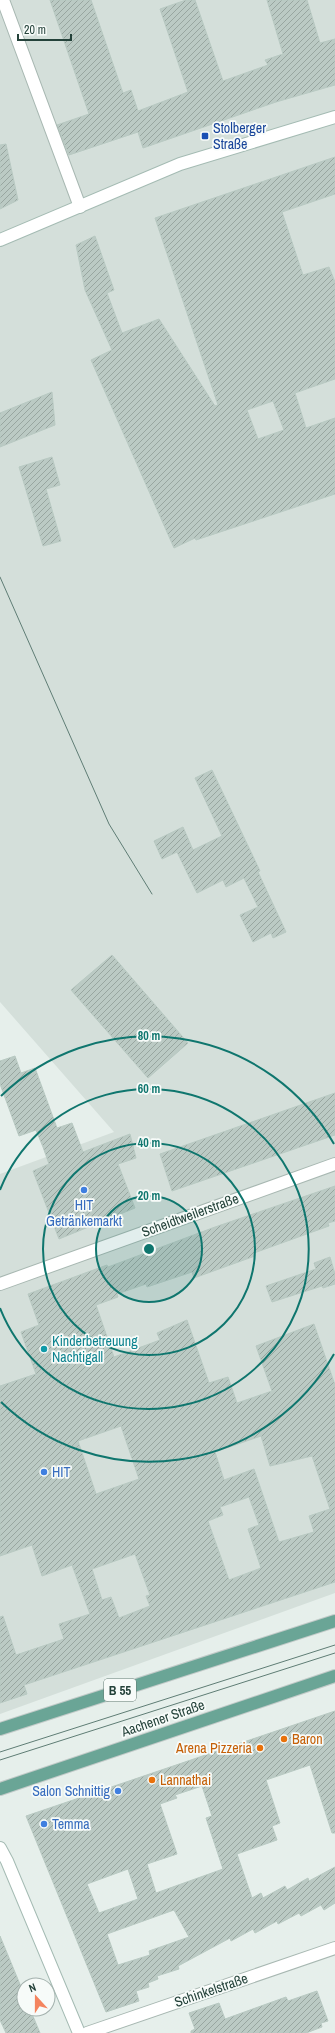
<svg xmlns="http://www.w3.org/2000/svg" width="335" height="2033" font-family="'Archivo Narrow',sans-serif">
<defs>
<pattern id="building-hatch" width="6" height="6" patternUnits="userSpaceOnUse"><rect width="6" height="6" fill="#bbcac4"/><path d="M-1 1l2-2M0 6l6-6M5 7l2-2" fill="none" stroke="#98a6a0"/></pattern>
</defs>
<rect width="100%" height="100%" fill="#e6efeb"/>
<!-- built -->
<path fill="#d4dfda" d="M 0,0 L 335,0 L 335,1593 L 0,1714 L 0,1174 L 114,1132 L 0,1002 Z"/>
<!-- building -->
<path fill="url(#building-hatch)" stroke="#b8c9c2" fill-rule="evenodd" d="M 50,0 L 91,0 L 123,93 L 131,90 L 138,111 L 188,92 L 160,9 L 186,0 L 195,0 L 223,81 L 268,65 L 265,60 L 283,54 L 267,0 L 307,0 L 320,43 L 335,39 L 335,85 L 276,102 L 143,148 L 138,132 L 69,155 L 57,125 L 89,114 Z
M 6,144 L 18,200 L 0,209 L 0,145 Z
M 335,157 L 335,194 L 282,212 L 303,275 L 329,267 L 335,282 L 335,379 L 295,393 L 306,428 L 335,418 L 335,494 L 196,540 L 195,538 L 174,548 L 91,360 L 112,350 L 85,290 L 76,245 L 95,236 L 114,290 L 107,293 L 122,333 L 159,319 L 215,406 L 218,405 L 155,218 ZM 273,401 L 284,430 L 258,439 L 247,410 Z
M 52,392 L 55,425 L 0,447 L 0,413 Z
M 52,457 L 60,485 L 46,489 L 61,541 L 43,546 L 19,467 Z
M 212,770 L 260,871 L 258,872 L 286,932 L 273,938 L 271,933 L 253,942 L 240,915 L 258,907 L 244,878 L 226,887 L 223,880 L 197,893 L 177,852 L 162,859 L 154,841 L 183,827 L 193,850 L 222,836 L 195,778 Z
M 112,955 L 188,1043 L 148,1078 L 71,990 Z
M 15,1056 L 21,1073 L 35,1068 L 57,1128 L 72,1123 L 83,1152 L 130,1134 L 136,1158 L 118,1164 L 135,1208 L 59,1239 L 33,1171 L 49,1164 L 43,1147 L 36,1130 L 19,1136 L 0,1084 L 0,1061 Z
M 335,1093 L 335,1135 L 172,1191 L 160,1154 Z
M 335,1186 L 335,1221 L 328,1223 L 329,1226 L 254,1253 L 255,1256 L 194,1278 L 192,1272 L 147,1287 L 146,1284 L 117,1294 L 118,1297 L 96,1305 L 114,1357 L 160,1340 L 157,1333 L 187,1320 L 209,1383 L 228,1377 L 237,1403 L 272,1391 L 256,1346 L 314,1324 L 335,1385 L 335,1582 L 24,1685 L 27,1694 L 0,1703 L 0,1617 L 3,1616 L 16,1655 L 64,1639 L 59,1624 L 90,1614 L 72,1565 L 42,1576 L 32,1545 L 0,1556 L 0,1386 L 36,1374 L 21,1332 L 39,1325 L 28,1294 L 107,1265 L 108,1267 L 215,1227 ZM 121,1426 L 139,1479 L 96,1494 L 78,1441 ZM 261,1436 L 270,1466 L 312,1456 L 330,1509 L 309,1516 L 314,1532 L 279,1542 L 254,1469 L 224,1480 L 215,1452 ZM 249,1497 L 259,1525 L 248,1529 L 261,1568 L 229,1580 L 208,1521 L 223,1515 L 220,1507 ZM 135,1554 L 150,1595 L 146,1596 L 150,1606 L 119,1618 L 111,1597 L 102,1600 L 92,1569 Z
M 330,1257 L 335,1274 L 335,1284 L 323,1288 L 322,1286 L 272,1302 L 266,1286 L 316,1269 L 314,1263 Z
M 335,1711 L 335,1833 L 332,1833 L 310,1765 L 266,1780 L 280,1823 L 272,1826 L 277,1840 L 237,1854 L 252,1898 L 261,1893 L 263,1898 L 285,1886 L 287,1890 L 308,1878 L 309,1881 L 335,1867 L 335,1903 L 324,1910 L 321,1905 L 301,1916 L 299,1913 L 278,1924 L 277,1921 L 255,1933 L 253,1929 L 231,1941 L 230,1938 L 178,1966 L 179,1969 L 157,1976 L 158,1979 L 148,1983 L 149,1987 L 136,1991 L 139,2001 L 106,2012 L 26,1816 ZM 202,1786 L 212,1816 L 206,1818 L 223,1869 L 156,1893 L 147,1864 L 177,1854 L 160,1804 L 177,1798 L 175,1795 ZM 128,1869 L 138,1899 L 99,1913 L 87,1884 ZM 174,1910 L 189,1937 L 149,1951 L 150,1955 L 118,1965 L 107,1934 Z
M 0,1936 L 24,1994 L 24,2009 L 30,2009 L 40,2033 L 6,2033 L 0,2020 Z
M 317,1991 L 328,2021 L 321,2023 L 322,2027 L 306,2033 L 191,2033 L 191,2031 L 195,2029 L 189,2013 L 219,2003 L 225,2019 L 286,1997 L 288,2001 Z"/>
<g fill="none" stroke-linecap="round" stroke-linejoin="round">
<!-- street casing -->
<g stroke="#a8b8b2" stroke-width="14">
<path id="street" d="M 3,0 L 80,207
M 0,1284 L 335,1164
M 87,2033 L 335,1948"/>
</g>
<!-- secondary casing -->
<g stroke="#a4bbb3" stroke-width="14">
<path id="secondary" d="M 0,240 L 180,164 L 335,117
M 0,1848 L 7,1861 L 79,2033"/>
</g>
<!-- primary casing -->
<g stroke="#c2cac8" stroke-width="14">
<path id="primary" d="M 0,1729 L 335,1621
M 0,1789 L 335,1676"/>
</g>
<!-- street -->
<use href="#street" stroke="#fff" stroke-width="12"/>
<!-- secondary -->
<use href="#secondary" stroke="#fff" stroke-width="12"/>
<!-- primary -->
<use href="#primary" stroke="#6aa596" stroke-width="12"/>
<!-- tram -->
<path stroke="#5f7d75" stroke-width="1" d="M 0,577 L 109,824 L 152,894
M 0,1752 L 335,1645
M 0,1760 L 335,1653"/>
</g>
<!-- distance rings -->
<circle cx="149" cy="1249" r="53" fill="#0f766e" fill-opacity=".12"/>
<g fill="none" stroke="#0f766e" stroke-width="2">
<circle cx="149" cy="1249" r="53"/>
<circle cx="149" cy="1249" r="106"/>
<path d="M0 1190A160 160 0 1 1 0 1308"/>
<path d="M334 1354A213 213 0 0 1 1 1402M1 1096A213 213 0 0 1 334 1144"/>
</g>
<!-- markers -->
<rect fill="#1a4fb4" stroke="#f7fbf9" stroke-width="1.5" x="201" y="132" width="8" height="8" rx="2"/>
<g fill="#3f7fe0" stroke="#f7fbf9" stroke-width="1.5">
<circle cx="84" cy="1190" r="4"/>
<circle cx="44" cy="1472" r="4"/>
<circle cx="118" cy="1791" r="4"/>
<circle cx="44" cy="1824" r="4"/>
</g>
<circle fill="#0f9aa8" stroke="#f7fbf9" stroke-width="1.5" cx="44" cy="1349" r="4"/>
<g fill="#e8710a" stroke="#f7fbf9" stroke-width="1.5">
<circle cx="284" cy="1739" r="4"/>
<circle cx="260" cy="1748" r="4"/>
<circle cx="152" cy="1780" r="4"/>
</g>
<g text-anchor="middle" stroke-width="3.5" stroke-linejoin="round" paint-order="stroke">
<!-- shield labels -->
<rect fill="#f7fbf9" stroke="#637a73" stroke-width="1" x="104" y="1679" width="32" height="22" rx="3"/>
<g font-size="13" font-weight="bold" fill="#24423a">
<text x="120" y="1695">B 55</text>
</g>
<!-- transit labels -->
<g font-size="14" fill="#164399" stroke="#f7fbf9" text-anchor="start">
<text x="213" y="133">Stolberger<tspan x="213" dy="16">Straße</tspan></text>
</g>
<!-- shop labels -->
<g font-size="14" fill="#366cbe" stroke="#f7fbf9" text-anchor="start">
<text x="84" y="1210" text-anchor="middle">HIT<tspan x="84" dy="16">Getränkemarkt</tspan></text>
<text x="52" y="1477">HIT</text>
<text x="110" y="1796" text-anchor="end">Salon Schnittig</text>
<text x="52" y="1829">Temma</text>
</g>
<!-- street labels -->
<g font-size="14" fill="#24423a" stroke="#f7fbf9">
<text transform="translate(190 1215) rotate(-20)" y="5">Scheidtweilerstraße</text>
<text transform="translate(163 1718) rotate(-19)" y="5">Aachener Straße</text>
<text transform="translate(211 1990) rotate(-19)" y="5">Schinkelstraße</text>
</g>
<!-- culture labels -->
<g font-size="14" fill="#0d838f" stroke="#f7fbf9" text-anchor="start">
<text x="52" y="1346">Kinderbetreuung<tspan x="52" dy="16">Nachtigall</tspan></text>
</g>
<!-- food labels -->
<g font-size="14" fill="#c56008" stroke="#f7fbf9" text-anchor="start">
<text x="292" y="1744">Baron</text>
<text x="252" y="1753" text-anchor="end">Arena Pizzeria</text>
<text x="160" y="1785">Lannathai</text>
</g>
</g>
<circle cx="149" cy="1249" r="6" fill="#0f766e" stroke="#f7fbf9" stroke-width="2"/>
<g font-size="12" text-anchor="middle" font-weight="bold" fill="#0f766e" stroke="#f7fbf9" stroke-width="3.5" stroke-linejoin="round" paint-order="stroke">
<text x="149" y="1040">80 m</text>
<text x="149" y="1093">60 m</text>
<text x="149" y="1147">40 m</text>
<text x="149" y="1200">20 m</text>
</g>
<!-- north arrow -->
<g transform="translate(36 1997) rotate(339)"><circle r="19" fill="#f7fbf9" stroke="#a3b1ad"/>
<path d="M0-3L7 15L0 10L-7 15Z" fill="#f4845f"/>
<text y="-6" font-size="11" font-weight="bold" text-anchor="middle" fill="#24423a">N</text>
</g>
<!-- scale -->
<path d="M18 34v6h53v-6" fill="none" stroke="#24423a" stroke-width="2"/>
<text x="24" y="34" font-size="12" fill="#24423a" stroke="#f7fbf9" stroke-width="3" paint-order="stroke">20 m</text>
</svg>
